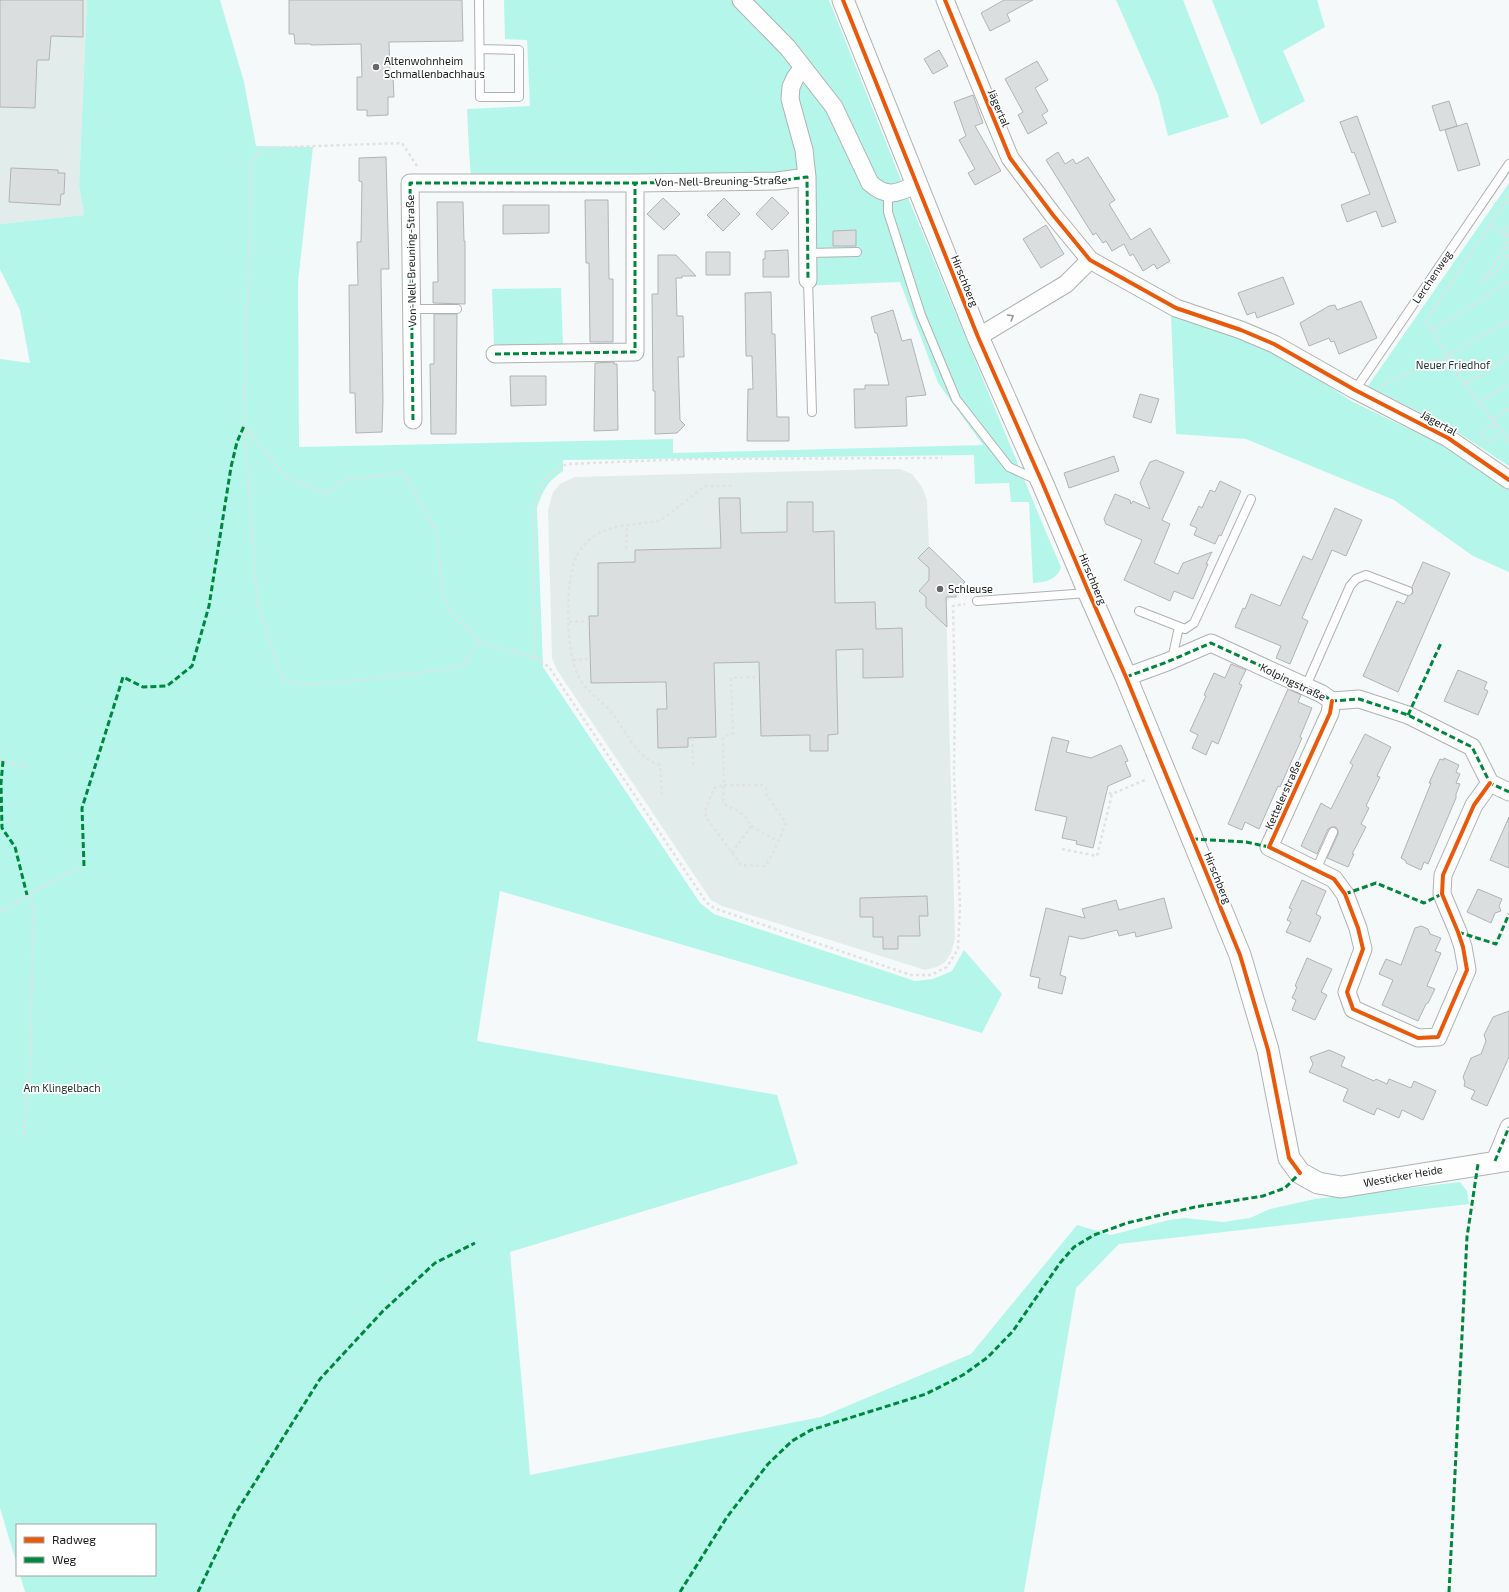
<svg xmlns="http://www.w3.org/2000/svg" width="1509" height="1592" font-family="'Exo 2',sans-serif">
<rect width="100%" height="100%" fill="#f5f9f9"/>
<!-- built -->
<path fill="#e2edeb" d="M 0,0 L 87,0 L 79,185 L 84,215 L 0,224 Z
M 883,469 L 900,469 L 912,474 L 922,487 L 927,500 L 929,547 L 965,582 L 956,592 L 956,597 L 951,597 L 946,602 L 955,938 L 951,953 L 945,962 L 937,967 L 925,970 L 722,906 L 711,900 L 557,670 L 552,658 L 548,510 L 553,492 L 560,484 L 575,477 Z"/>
<!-- green -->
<path fill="#b5f6eb" d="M 87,0 L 220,0 L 244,82 L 256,146 L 313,147 L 298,282 L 299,447 L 673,439 L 673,453 L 983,445 L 938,383 L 900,282 L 801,286 L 799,187 L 472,192 L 469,150 L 467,109 L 530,106 L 527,40 L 505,39 L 504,0 L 829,0 L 911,205 L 1048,537 L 1061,567 C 1057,580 1046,582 1033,583 L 1029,502 L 1011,502 L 1009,483 L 975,484 L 974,455 L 563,460 L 563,471 C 547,482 543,490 537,508 L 543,667 L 700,903 L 714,914 L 915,981 L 933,979 L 952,971 L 964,950 L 1002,994 L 982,1033 L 500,891 L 477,1041 L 777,1095 L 798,1164 L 510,1252 L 530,1475 L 821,1417 L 971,1354 L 1077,1225 L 1111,1235 L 1169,1220 L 1185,1218 L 1223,1222 L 1250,1218 L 1270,1209 L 1315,1199 L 1460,1182 L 1467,1191 L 1469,1204 L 1119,1244 L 1076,1288 L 1024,1592 L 25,1592 L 20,1575 L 155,1575 L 155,1525 L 17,1525 L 17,1565 L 0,1508 L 0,359 L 30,363 L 20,310 L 0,269 L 0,224 L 84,215 L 79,185 Z
M 1116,0 L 1183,0 L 1229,117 L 1168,136 L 1158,95 Z
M 1212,0 L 1317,0 L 1325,27 L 1283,51 L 1305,101 L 1261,125 Z
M 1509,183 L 1509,466 L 1451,428 L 1368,386 Z
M 561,288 L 563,346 L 494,348 L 492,289 Z
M 1171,316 L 1223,330 L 1263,346 L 1303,369 L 1353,402 L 1459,453 L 1509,487 L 1509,572 L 1473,556 L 1394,500 L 1246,439 L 1176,434 Z"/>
<!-- building -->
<path fill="#dbdede" stroke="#b1b4b4" d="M 0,0 L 83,0 L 83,37 L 51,36 L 49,60 L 37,60 L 35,108 L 0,107 Z
M 289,0 L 462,0 L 463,41 L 389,42 L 390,77 L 393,77 L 394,97 L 388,97 L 388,115 L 367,116 L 367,110 L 357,110 L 357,77 L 362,77 L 361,44 L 311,45 L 311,44 L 295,44 L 294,34 L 289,34 Z
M 1004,0 L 1033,0 L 1007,14 L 1010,21 L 990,31 L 981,13 Z
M 939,50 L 948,66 L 933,74 L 924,59 Z
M 1037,61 L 1048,80 L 1035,88 L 1048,111 L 1042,115 L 1047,123 L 1028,134 L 1018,115 L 1023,112 L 1005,79 Z
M 973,95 L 983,123 L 975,126 L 1001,171 L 975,185 L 968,173 L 975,169 L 959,140 L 966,136 L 954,102 Z
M 1449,101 L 1457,126 L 1440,131 L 1432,106 Z
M 1357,116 L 1396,222 L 1382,227 L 1376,211 L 1347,222 L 1341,205 L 1370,194 L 1354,152 L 1352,153 L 1340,122 Z
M 1467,123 L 1480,165 L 1458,171 L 1445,130 Z
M 1058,152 L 1065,164 L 1073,159 L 1076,164 L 1088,157 L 1115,200 L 1109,204 L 1131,240 L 1150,228 L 1170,261 L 1157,269 L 1154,264 L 1143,271 L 1133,254 L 1130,256 L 1124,244 L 1112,251 L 1106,241 L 1103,243 L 1096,233 L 1093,235 L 1046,160 Z
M 386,157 L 389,269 L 381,269 L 381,277 L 383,401 L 382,432 L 356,433 L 355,393 L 350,393 L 349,285 L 358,285 L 357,242 L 361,242 L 362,182 L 359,181 L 359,158 Z
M 11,168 L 58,170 L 58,173 L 65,173 L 64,194 L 61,194 L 60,205 L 9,202 Z
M 772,197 L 789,213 L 772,230 L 756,214 Z
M 663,198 L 680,214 L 664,230 L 647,214 Z
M 724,198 L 740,214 L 723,231 L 707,215 Z
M 585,200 L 608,200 L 609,279 L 613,279 L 613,342 L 590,342 L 589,263 L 586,263 Z
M 437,202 L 463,202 L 464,241 L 465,241 L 465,304 L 433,303 L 433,282 L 438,282 Z
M 503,205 L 549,205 L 549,233 L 503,234 Z
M 1046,225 L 1064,254 L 1041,268 L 1023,239 Z
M 856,230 L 856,246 L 833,246 L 833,231 Z
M 788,250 L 789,277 L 763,277 L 763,259 L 765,259 L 765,251 Z
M 706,252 L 730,252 L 730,275 L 706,275 Z
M 658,255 L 676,255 L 696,276 L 682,276 L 682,278 L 676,278 L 677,316 L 683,316 L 684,357 L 678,357 L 680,420 L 685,425 L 677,433 L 655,434 L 655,391 L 653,391 L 652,294 L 658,294 Z
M 1283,277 L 1294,304 L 1257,318 L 1255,312 L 1247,315 L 1238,293 Z
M 771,292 L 772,334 L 775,334 L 777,417 L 789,417 L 789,441 L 747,441 L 748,389 L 753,389 L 752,356 L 746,356 L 745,293 Z
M 1361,301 L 1377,338 L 1339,354 L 1334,341 L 1331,342 L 1329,338 L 1309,346 L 1300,323 L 1329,306 L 1335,305 L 1337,310 Z
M 893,310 L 902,341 L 911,339 L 926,395 L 906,397 L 907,426 L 855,428 L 854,389 L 865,389 L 865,385 L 889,385 L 877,333 L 875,333 L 871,317 Z
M 434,314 L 457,314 L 456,434 L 431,434 L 430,364 L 434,364 Z
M 614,362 L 614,364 L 617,364 L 618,430 L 594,431 L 595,363 Z
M 510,376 L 546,376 L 546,405 L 511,406 Z
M 1140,394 L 1159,399 L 1151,423 L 1133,417 Z
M 1114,456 L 1119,471 L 1069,488 L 1064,473 Z
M 1156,460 L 1184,472 L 1162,520 L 1170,524 L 1154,563 L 1178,574 L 1183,563 L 1212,552 L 1206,564 L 1208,564 L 1193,599 L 1174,591 L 1170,601 L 1124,580 L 1142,540 L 1106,524 L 1104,519 L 1115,494 L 1130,500 L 1131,504 L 1133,501 L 1150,509 L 1140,483 L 1150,462 Z
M 1220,481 L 1241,491 L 1221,536 L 1219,535 L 1215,544 L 1194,535 L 1197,528 L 1190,525 L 1199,506 L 1202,508 L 1210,490 L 1215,492 Z
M 719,498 L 740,498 L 741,533 L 787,532 L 787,502 L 813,502 L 813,532 L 834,531 L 835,603 L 875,602 L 876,629 L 902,628 L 903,677 L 863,678 L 863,649 L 836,650 L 838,734 L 828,735 L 828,751 L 810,751 L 810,735 L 761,736 L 759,662 L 714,663 L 716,737 L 688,738 L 688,747 L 658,748 L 657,709 L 667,709 L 666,682 L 591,683 L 589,616 L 598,616 L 598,563 L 635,562 L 635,550 L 721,548 Z
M 1335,508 L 1362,520 L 1346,556 L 1332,550 L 1302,618 L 1308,621 L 1290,664 L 1276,658 L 1281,646 L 1235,627 L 1243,608 L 1245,609 L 1251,594 L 1280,606 L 1303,556 L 1312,560 Z
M 929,547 L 965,582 L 956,592 L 956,597 L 946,597 L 947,627 L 926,607 L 926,597 L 919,591 L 929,580 L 929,568 L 918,558 Z
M 1423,562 L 1450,573 L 1398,692 L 1363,676 L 1397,601 L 1404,604 L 1408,596 L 1413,593 L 1412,587 Z
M 1231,664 L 1246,670 L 1239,684 L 1242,685 L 1218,744 L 1212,741 L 1206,755 L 1192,748 L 1198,735 L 1190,731 L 1206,696 L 1204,695 L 1214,673 L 1225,678 Z
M 1458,670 L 1487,682 L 1484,689 L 1488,691 L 1478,715 L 1444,701 Z
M 1288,689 L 1301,695 L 1298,702 L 1312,708 L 1300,737 L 1302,738 L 1280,787 L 1278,786 L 1259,829 L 1245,822 L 1242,830 L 1228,824 Z
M 1365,734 L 1391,747 L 1377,776 L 1380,777 L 1366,806 L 1369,808 L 1361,824 L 1366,827 L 1352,854 L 1354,854 L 1348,867 L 1327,858 L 1338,834 L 1338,831 L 1336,827 L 1332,827 L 1328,829 L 1317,854 L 1301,846 L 1321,803 L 1331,809 L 1353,765 L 1350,763 Z
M 1052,737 L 1069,741 L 1066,752 L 1091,758 L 1121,745 L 1128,761 L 1125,762 L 1131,776 L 1108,786 L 1093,848 L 1076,844 L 1077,841 L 1062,838 L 1067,817 L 1035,810 Z
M 1444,758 L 1459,765 L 1456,772 L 1460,774 L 1456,783 L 1460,784 L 1456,794 L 1456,798 L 1428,864 L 1424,862 L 1421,870 L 1406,863 L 1406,861 L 1401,858 L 1431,783 L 1429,783 L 1440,759 L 1444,760 Z
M 1509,817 L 1509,868 L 1490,860 Z
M 1302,880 L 1326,891 L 1316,914 L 1321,917 L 1310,942 L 1286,932 L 1291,922 L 1287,920 L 1292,909 L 1289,908 Z
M 1478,889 L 1502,899 L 1499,906 L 1501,911 L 1495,913 L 1491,923 L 1467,912 Z
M 927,896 L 928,916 L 919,916 L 920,936 L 898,936 L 898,949 L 883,949 L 883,937 L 873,937 L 873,917 L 860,917 L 860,898 Z
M 1164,898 L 1172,928 L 1136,937 L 1135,932 L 1119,936 L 1117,930 L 1082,939 L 1069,936 L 1060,975 L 1066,977 L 1062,994 L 1038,988 L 1040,978 L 1030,976 L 1046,908 L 1085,918 L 1082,909 L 1116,900 L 1119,910 Z
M 1421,926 L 1428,929 L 1430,934 L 1441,938 L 1435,951 L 1441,953 L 1427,986 L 1435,989 L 1428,1003 L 1426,1004 L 1418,1021 L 1382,1005 L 1393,980 L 1379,974 L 1386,959 L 1401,965 L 1415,928 Z
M 1307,958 L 1332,969 L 1321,992 L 1327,995 L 1315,1020 L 1292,1010 L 1296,1000 L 1292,998 L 1297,987 L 1295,986 Z
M 1509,1011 L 1509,1057 L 1487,1106 L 1471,1099 L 1475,1091 L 1464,1086 L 1465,1082 L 1463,1077 L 1471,1058 L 1481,1054 L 1486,1041 L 1484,1035 L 1493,1017 Z
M 1329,1050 L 1345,1057 L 1341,1066 L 1374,1081 L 1376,1079 L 1387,1084 L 1389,1079 L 1411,1088 L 1414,1081 L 1436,1091 L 1423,1120 L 1402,1110 L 1399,1118 L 1377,1108 L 1374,1115 L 1343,1101 L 1348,1089 L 1309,1072 L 1313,1064 L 1310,1057 Z"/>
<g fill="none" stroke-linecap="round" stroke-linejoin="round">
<!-- service casing -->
<g stroke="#afb2b2" stroke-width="10">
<path id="service" d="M 479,0 L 480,97 L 519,97 L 519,50 L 480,49
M 888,193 L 888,212 L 921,315 L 956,399 L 1009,467 L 1037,480
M 808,253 L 857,252
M 808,280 L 812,412
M 412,309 L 457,309
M 1355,390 L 1509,164
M 977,601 L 1088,593
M 1139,611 L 1185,629 L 1194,623 L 1251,499
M 1172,659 L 1179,627
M 1306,686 L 1350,586 L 1356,579 L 1366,575 L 1408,591
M 1316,870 L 1333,832"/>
</g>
<!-- minor casing -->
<g stroke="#afb2b2" stroke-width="19">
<path id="minor" d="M 741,0 L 788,48 L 834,107 L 870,183 C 888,199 898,193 917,184
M 945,0 L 1010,158 L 1053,215 L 1090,260 L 1176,308 L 1241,330 L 1274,344 L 1355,390 L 1448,438 L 1509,480
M 803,67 L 795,78 L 791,87 L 790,99 L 804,150 L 807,177
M 978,337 L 1066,284 L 1090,260
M 495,354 L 635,352 L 635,183
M 413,420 L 410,183 L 635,183 L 777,181 L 807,177 L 808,280
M 1126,677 L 1167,662 L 1211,643 L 1322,694 L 1332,701 L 1359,699 L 1408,715 L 1472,747 L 1490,783 L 1509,792
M 1332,701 L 1330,713 L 1269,847 L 1334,879 L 1345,894 L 1358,928 L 1363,949 L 1347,992 L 1353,1009 L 1418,1038 L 1438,1037 L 1467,970 L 1463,947 L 1458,932 L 1442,894 L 1443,875 L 1474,805 L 1490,783
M 1495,1161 L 1509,1127"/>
</g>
<!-- tertiary casing -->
<g stroke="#afb2b2" stroke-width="23">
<path id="tertiary" d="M 843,0 L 978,337 L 1042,482 L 1089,593 L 1126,677 L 1240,955 L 1268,1050 L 1289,1158 L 1300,1173 L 1318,1183 L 1341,1187 L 1509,1160"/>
</g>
<!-- path -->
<path stroke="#e1e2e2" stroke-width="2.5" stroke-dasharray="3 3" stroke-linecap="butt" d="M 417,166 L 402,143 L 261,148 L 251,165 L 244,426 L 257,598 L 282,681 L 313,685 L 418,673 L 462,666 L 479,642 L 535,658 L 549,667 L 706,902 L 714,908 L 725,912 L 911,975 L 931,975 L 947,967 L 958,949 L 960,906 L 954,775 L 955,693 L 953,606 L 965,604
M 1509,196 L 1426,321 L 1465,384 L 1509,441
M 1491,225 L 1509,237
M 1504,234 L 1509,227
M 1509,241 L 1482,281 L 1496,273 L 1509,254
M 1431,331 L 1509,282
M 1465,384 L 1509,357
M 1382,385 L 1447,356 L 1509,320
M 1479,403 L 1509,383
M 1492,420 L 1509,409
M 244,426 L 287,478 L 327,493 L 345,480 L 403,472 L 436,531 L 442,591 L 449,609 L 479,642
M 1496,426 C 1494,426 1489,426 1487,426 C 1477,429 1480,446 1493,440 L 1496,433 L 1499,430
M 626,549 L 627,526
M 569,622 L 589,621
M 535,658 C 534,619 533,581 534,542 C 534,525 533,507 538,491 C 542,479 556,469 567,464 L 686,459 L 942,458
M 573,660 L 590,659
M 755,677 L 731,678 L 733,733 L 723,737 L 724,785 L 762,785 L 766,788 L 766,794 L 786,823 C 780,837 774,854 765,866 L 741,865 L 706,817 L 705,811 L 714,788 L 724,785 L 723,801 L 727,806 L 739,811 L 746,817 L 751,826 L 778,841
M 692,738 L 693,765
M 0,761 L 27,766
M 1103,791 L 1112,794 L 1147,779
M 662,795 L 660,765 C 638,759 627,734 615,717 C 605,703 589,694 580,679 C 565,655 565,583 576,557 C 579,551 588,540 594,536 C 609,525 640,524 658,521 L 664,518 L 705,486 L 732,486
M 1062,849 L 1097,856 L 1112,794
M 732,853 L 751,826
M 0,912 C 28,896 54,878 84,866
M 23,1134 L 30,1074 L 33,913 L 31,892"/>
<!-- service -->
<use href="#service" stroke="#fefefe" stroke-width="8"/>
<!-- minor -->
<use href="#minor" stroke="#fefefe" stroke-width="17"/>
<!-- tertiary -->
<use href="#tertiary" stroke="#fefefe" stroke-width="21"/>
<!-- quiet -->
<path stroke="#00873e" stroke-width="3" stroke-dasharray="6 3" stroke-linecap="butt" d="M 495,354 L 635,352 L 635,183
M 413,420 L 410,183 L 635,183 L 777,181 L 807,177 L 808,280
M 1126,677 L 1167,662 L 1211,643 L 1322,694 L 1332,701 L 1359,699 L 1408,715 L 1472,747 L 1490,783 L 1509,792
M 1408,715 L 1441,643
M 3,761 L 1,783 L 2,828 L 15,847 L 27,895
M 1192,839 L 1246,842 L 1269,847
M 84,866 L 82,808 L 123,677 L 143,687 L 167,686 L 192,666 L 209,606 L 231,467 L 237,442 L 244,426
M 1345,894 L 1376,883 L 1424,903 L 1442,894
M 1458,932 L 1496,944 L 1509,914
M 1495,1161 L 1509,1127
M 198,1592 L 235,1514 L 320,1379 L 383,1311 L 435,1263 L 475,1243
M 680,1592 L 727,1517 L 768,1464 L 792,1441 L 811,1430 L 926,1394 L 963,1375 L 988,1357 L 1013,1331 L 1060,1263 L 1074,1247 L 1094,1235 L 1127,1223 L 1195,1207 L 1263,1196 L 1285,1188 L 1300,1173
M 1449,1592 L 1467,1237 L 1478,1164"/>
<!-- cycleway casing -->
<g stroke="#fff" stroke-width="6">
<path id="cycleway" d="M 843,0 L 978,337 L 1042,482 L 1089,593 L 1126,677 L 1240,955 L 1268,1050 L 1289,1158 L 1300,1173
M 945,0 L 1010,158 L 1053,215 L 1090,260 L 1176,308 L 1241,330 L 1274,344 L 1355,390 L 1448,438 L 1509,480
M 1332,701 L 1330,713 L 1269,847 L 1334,879 L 1345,894 L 1358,928 L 1363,949 L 1347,992 L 1353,1009 L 1418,1038 L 1438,1037 L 1467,970 L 1463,947 L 1458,932 L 1442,894 L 1443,875 L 1474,805 L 1490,783"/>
</g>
<!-- cycleway -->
<use href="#cycleway" stroke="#e8590c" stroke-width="4"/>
</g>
<!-- one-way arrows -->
<defs><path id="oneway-chevron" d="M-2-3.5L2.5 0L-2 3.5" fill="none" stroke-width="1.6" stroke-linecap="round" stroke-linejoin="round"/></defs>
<use stroke="#969797" href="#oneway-chevron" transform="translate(1011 317) rotate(-31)"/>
<!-- markers -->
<g fill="#656867" stroke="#fff" stroke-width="1.5">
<circle cx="376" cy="67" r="4"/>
<circle cx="940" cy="589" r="4"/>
</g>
<g text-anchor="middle" stroke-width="3.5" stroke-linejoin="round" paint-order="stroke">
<!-- poi labels -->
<g font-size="11" fill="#171a19" stroke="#fff" text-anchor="start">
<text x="384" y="65">Altenwohnheim<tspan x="384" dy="13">Schmallenbachhaus</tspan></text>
<text x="948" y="593">Schleuse</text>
</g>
<!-- street labels -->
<g font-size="11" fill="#171a19" stroke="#fff">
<text transform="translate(999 108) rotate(67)" y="4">Jägertal</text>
<text transform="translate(721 181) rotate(-1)" y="4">Von-Nell-Breuning-Straße</text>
<text transform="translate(411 261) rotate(-91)" y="4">Von-Nell-Breuning-Straße</text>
<text transform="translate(1432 277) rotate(-56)" y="4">Lerchenweg</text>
<text transform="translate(965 281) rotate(68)" y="4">Hirschberg</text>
<text transform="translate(1439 423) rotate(29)" y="4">Jägertal</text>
<text transform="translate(1093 579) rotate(67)" y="4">Hirschberg</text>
<text transform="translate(1293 682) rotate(26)" y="4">Kolpingstraße</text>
<text transform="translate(1283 795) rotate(-66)" y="4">Kettelerstraße</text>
<text transform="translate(1218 878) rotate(68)" y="4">Hirschberg</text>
<text transform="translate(1403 1176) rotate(-10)" y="4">Westicker Heide</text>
</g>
<!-- park labels -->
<g font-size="11" fill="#19312d" stroke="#fff">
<text x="1453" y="369">Neuer Friedhof</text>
<text x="62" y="1092">Am Klingelbach</text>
</g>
</g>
<!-- legend -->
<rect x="16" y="1524" width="140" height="52" fill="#ffffff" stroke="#a2a3a3"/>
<rect x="24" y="1537" width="20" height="6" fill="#e8590c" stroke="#a2a3a3"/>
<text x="52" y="1544" font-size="12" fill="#171a19">Radweg</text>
<rect x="24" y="1557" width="20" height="6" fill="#00873e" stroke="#a2a3a3"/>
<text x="52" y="1564" font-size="12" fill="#171a19">Weg</text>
</svg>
